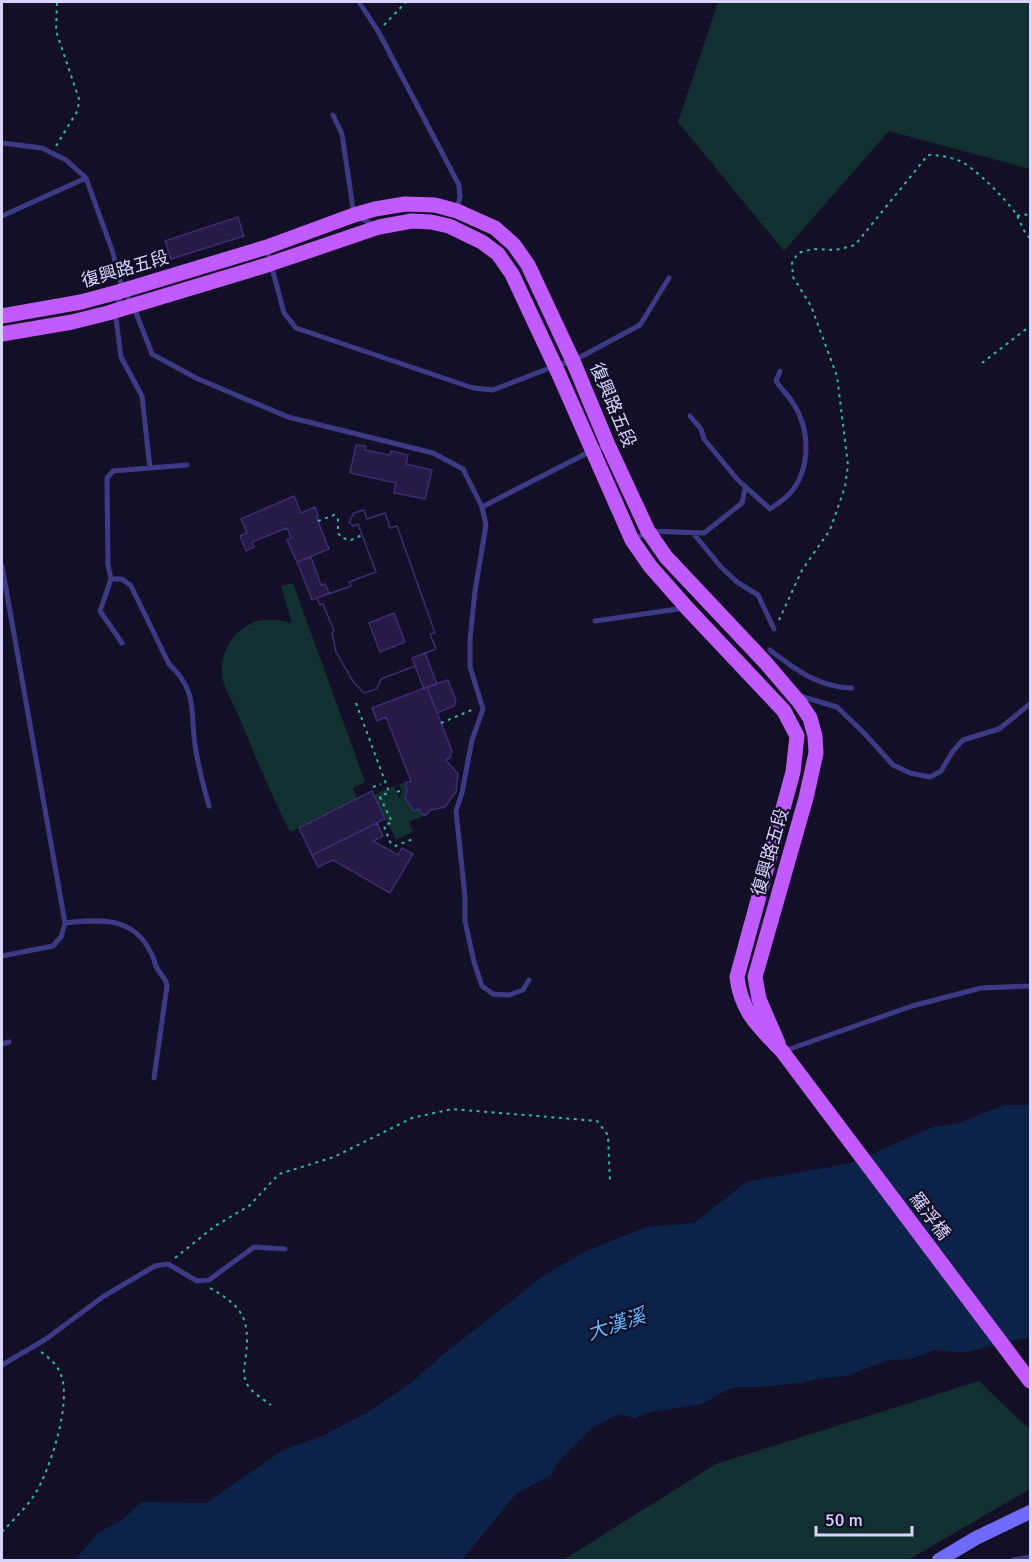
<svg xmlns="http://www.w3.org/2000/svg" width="1032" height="1562" font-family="Signika,'Noto Sans TC',sans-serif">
<rect width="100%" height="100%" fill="#130f26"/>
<!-- green -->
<path fill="#12302f" d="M 718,2 L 1030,2 L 1030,169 L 889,131 L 784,251 L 678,122 Z
M 293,583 L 365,782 L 353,788 L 357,799 L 290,832 C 271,794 254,754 238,714 C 233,703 224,688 222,676 C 219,650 238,622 265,620 C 274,619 283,621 292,623 L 281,586 Z
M 405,783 L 407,789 L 405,798 L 414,811 L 419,809 L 426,815 L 409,822 L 413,832 L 396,840 L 374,795 L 394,786 L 399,799 L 402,791 L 399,784 Z
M 979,1381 L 1030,1430 L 1030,1489 L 908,1560 L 563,1560 L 716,1464 Z"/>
<!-- water -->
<path fill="#0c2248" d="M 1004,1105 L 1030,1105 L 1030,1337 L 962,1353 L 934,1350 L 915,1358 L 886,1361 L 846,1376 L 817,1379 L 801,1383 L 758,1387 L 739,1387 L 725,1391 L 702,1404 L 651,1412 L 634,1418 L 618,1414 L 592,1428 L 557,1463 L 551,1475 L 516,1494 L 462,1560 L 75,1560 L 99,1532 L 122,1520 L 141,1502 L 206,1503 L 283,1450 L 322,1436 L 368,1412 L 411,1383 L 440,1357 L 543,1276 L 584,1252 L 646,1227 L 694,1223 L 746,1182 L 851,1163 L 933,1127 L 959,1123 Z"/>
<!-- building -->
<path fill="#241b47" stroke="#3b2d73" stroke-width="1.5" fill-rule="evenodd" d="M 238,217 L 244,236 L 171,259 L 165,241 Z
M 356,445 L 366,446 L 365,450 L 390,455 L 391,451 L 408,455 L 406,464 L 432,470 L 425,499 L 394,493 L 396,483 L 350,473 Z
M 294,496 L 301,513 L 315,507 L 318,515 L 317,519 L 329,549 L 297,562 L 287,540 L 291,538 L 287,528 L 252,542 L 254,547 L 246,551 L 240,536 L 247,533 L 241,519 Z
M 364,510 L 367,519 L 385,513 L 390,528 L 397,526 L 435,633 L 430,634 L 436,649 L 412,658 L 415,666 L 381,679 L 377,689 L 364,693 L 354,683 L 336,652 L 332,633 L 334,631 L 323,604 L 320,605 L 317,598 L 351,586 L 349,582 L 376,572 L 358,524 L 353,526 L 349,522 L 354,513 ZM 394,613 L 405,642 L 380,652 L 369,623 Z
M 364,510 L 367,519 L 385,513 L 390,528 L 397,526 L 435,633 L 430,634 L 436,649 L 412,658 L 415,666 L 381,679 L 377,689 L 364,693 L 354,683 L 336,652 L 332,633 L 334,631 L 323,604 L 320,605 L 317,598 L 351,586 L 349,582 L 376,572 L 358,524 L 353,526 L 349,522 L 354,513 Z
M 311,557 L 321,585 L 325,584 L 329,593 L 312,600 L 297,562 Z
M 425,653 L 437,684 L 424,689 L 412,658 Z
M 448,680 L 456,701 L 454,706 L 437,713 L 427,687 Z
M 427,687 L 452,751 L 450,758 L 446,760 L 458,774 L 456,792 L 445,807 L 431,810 L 426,815 L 421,813 L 419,809 L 414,811 L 405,798 L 407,789 L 405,783 L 411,781 L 386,717 L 377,721 L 372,708 Z
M 372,791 L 385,819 L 312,855 L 299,828 Z
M 377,823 L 383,836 L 373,841 L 398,855 L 402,848 L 413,854 L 390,893 L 333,860 L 318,867 L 312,855 Z"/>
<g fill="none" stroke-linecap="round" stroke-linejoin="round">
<!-- path -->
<path stroke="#2fb8b0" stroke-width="2" stroke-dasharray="3 4.5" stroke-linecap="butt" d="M 384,25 L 406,2
M 56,146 L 78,110 L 79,99 L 56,31 L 57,2
M 1017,216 L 1030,214
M 982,363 L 1030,326
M 318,521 L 334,515 L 338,518 L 338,533 L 342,538 L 351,540 L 362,535
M 779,620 L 802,570 L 830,530 L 845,487 L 848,465 L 837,376 L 811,306 L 793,277 L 792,263 L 798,253 L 813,249 L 836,250 L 855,245 L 928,155 C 939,155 950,157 960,161 C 975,168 1007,200 1016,214 C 1021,222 1023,232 1030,238
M 356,703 L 389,792 L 380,797 L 392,822 L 384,826 L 390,842 L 395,846 L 413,839
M 441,723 L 474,709
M 373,787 L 381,784
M 397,792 L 402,790
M 175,1258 L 215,1226 L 249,1206 L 279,1174 L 334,1157 L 412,1118 L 452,1109 L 597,1121 L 608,1135 L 610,1183
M 210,1288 C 242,1306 250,1318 246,1355 C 245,1362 243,1373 245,1379 C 248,1391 262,1398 271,1405
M 2,1532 C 13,1520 26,1508 35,1494 C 50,1470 72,1402 61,1375 C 58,1365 48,1357 40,1351"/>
<!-- lane -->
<path stroke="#3d3a85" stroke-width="5" d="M 359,2 L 378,31 L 459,185 L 460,197 L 457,209
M 333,115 L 342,134 L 354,215 L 374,225
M 2,143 L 42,148 L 66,160 L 86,178 L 112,250 L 123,291 L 133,305 L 152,354 L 196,378 L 288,417 L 433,453 L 463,469 L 482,507 L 486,525 L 475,591 L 470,639 L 470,667 L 483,709 L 472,740 L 462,793 L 456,811 L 465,897 L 465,921 L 474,962 L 482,986 L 493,994 L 509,995 L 523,990 L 529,980
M 2,216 L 86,178
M 267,249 L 284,313 L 296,328 L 473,388 L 493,390 L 555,366 L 573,361 L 640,325 L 669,278
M 121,295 L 115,311 L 121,357 L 142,396 L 150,468 L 113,471 L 107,478 L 108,565 L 111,579 L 100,611 L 122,643
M 690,416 L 701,429 L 704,439 L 737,479 L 770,509 C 777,504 787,498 792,491 C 811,466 810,429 793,403 C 788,395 781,389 776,381 L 780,371
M 150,468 L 187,465
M 482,507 L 593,450 L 607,446
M 693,533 L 721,567 L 737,582 L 758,595 L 774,629
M 634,540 L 648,531 L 704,533 L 742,503 L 745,488
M 2,566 L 65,923 L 61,937 L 53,946 L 2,956
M 111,579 L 122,579 L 131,586 L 169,664 C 200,693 189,715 196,751 C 199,770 204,788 209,806
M 595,621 L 685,608
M 770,650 C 796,670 818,687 852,688
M 800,696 L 837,707 L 864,733 L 893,765 L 910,773 L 930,777 L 941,771 L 953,751 L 963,740 L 999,729 L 1030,704
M 65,923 C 99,919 134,916 151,953 C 154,957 154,962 156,966 C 159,974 166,977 167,986 L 154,1078
M 2,1044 L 9,1042
M 784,1051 L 912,1006 L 981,988 L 1030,986
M 2,1365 L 46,1339 L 104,1296 L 155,1266 L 168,1264 L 197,1281 L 209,1280 L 254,1247 L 285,1249
M 1013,1560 L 1030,1557"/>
<!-- secondary -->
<path stroke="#6f6bff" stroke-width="14" d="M 939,1560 L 976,1538 L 1030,1512"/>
<!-- primary -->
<path stroke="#c25bff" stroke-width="15" d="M 2,316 L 81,302 L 118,292 L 267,247 L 354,215 L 375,209 L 405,204 L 435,205 L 457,211 L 495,228 L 514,245 L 528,265 L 573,361 L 608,445 L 648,531 L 666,557 L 765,662 L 800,703 L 810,718 L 815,736 L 816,753 L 806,798 L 755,977 L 759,999 L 778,1043
M 2,334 L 72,322 L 108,313 L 267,265 L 379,227 L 412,221 L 431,222 L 449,226 L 482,242 L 498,254 L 512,274 L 557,370 L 632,540 L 650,566 L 687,608 L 784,711 L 797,736 L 793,772 L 737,977 C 741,1012 759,1027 782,1051 L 1030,1381"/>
</g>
<g text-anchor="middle" stroke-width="4.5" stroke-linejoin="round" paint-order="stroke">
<!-- street labels -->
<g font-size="18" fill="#d9d4ff" stroke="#130f26">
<text transform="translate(125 269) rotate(-16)" y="6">復興路五段</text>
<text transform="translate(613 405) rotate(67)" y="6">復興路五段</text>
<text transform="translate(770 852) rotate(-74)" y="6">復興路五段</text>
<text transform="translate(930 1216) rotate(53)" y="6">羅浮橋</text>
</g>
<!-- water labels -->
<g font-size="20" font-style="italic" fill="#62b6ff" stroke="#130f26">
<text transform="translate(616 1324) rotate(-18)" y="7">大漢溪</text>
</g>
</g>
<!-- border -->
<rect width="1032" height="1562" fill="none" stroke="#d9d4ff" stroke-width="6"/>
<!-- scale -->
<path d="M816 1526v9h96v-9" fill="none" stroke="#d9d4ff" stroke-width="3"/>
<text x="825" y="1526" font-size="18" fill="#d9d4ff" stroke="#130f26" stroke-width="4.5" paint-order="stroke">50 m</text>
</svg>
